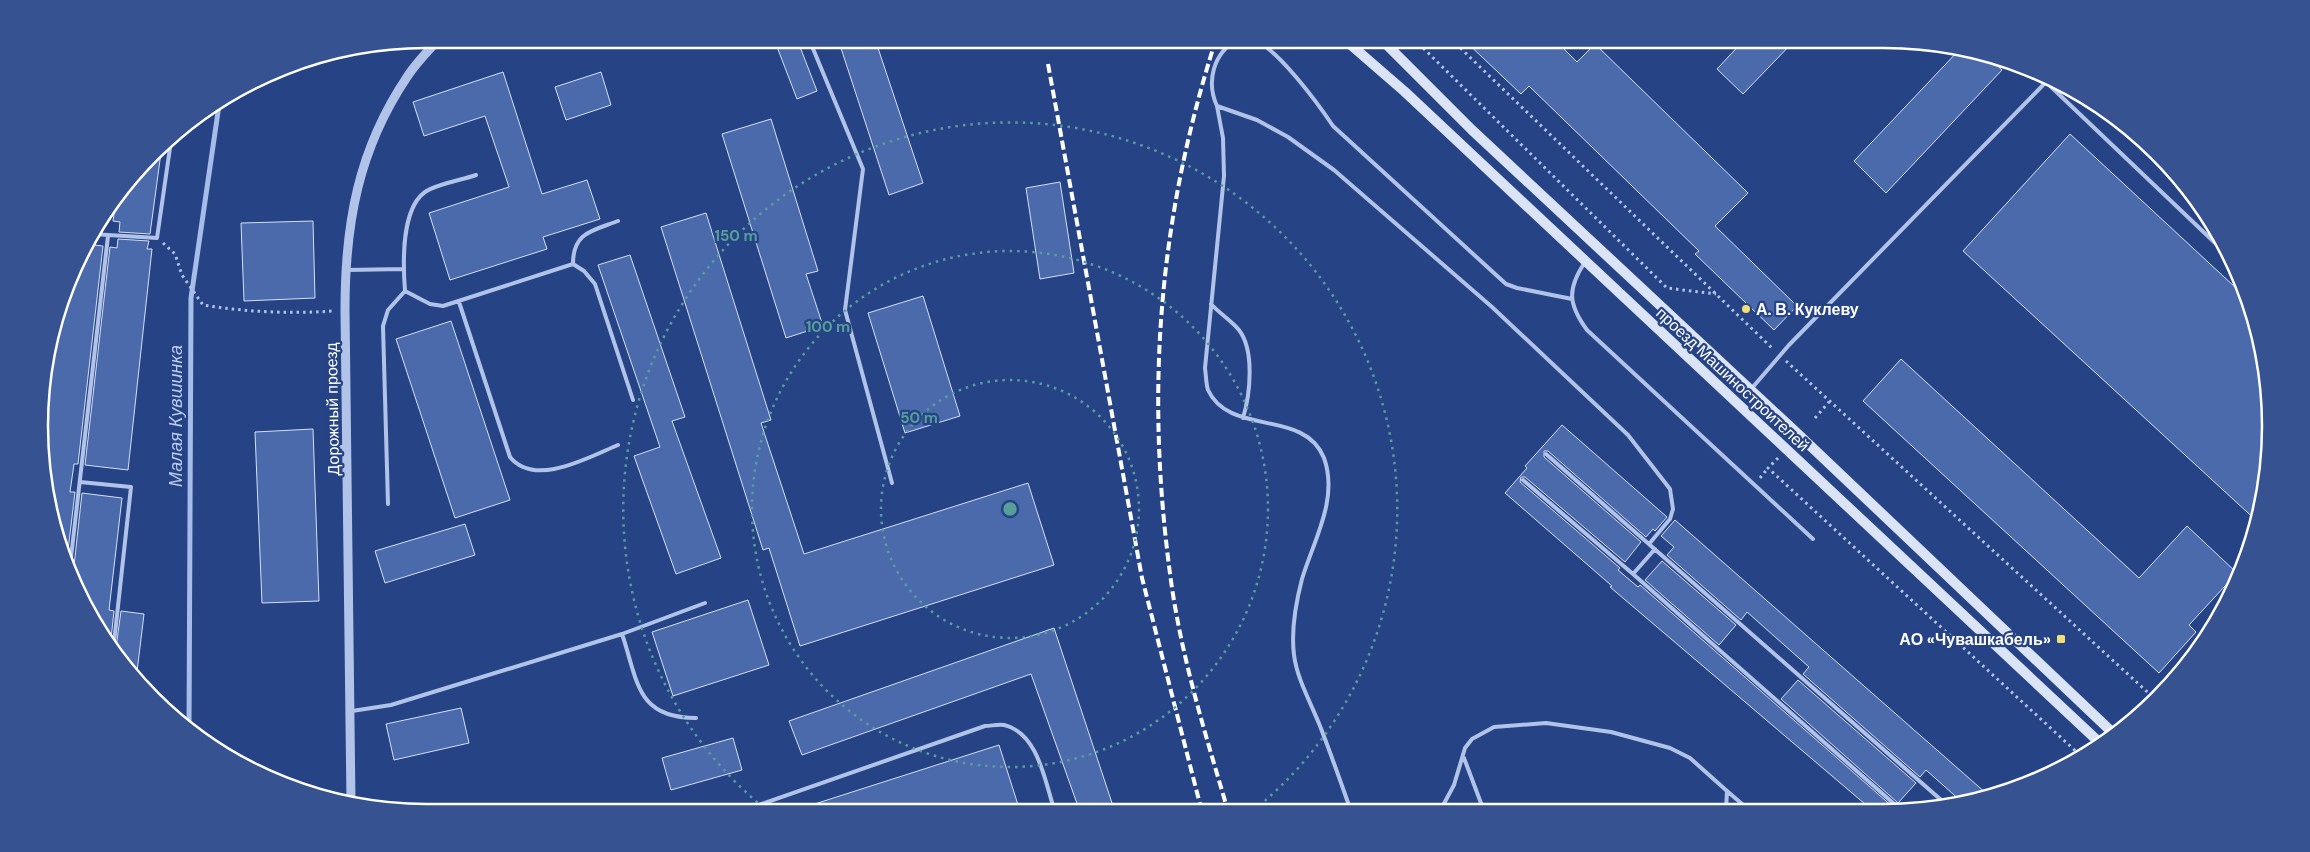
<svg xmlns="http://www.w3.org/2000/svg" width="2310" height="852" font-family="'DM Sans',sans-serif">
<rect width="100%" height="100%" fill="#264386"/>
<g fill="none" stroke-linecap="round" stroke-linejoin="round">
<!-- stream -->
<path stroke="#a6bce9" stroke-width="5" d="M 189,730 L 191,298 L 219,105"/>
</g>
<!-- building -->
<path fill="#4b6aac" stroke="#d5e0f6" d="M 774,39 L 797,39 L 817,91 L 797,99 Z
M 838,39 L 875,39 L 923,183 L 889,195 Z
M 1463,39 L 1554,39 L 1577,62 L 1595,44 L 1748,193 L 1715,226 L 1797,306 L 1774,330 L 1695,254 L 1699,251 L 1529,86 L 1521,94 Z
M 1745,39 L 1796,39 L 1743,94 L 1717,69 Z
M 1960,49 L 1983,52 L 2002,70 L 1886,193 L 1854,161 Z
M 503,72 L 542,194 L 587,180 L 600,219 L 543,237 L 547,249 L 450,280 L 429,213 L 509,187 L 485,116 L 424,136 L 413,102 Z
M 601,72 L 611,105 L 566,120 L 555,87 Z
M 771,119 L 818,271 L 806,274 L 823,326 L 786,338 L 722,134 Z
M 2070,134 L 2250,301 L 2268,375 L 2270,451 L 2259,523 L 1963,251 Z
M 162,145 L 150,234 L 119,232 L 120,222 L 113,221 L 117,193 Z
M 1060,182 L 1074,273 L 1040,279 L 1026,188 Z
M 706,213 L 771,420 L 761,423 L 804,554 L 1028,483 L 1054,565 L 800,646 L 769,548 L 763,550 L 661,227 Z
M 313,221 L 315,298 L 244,301 L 241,223 Z
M 118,239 L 149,241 L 147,249 L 152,249 L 128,470 L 85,465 L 110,247 L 117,248 Z
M 85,244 L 103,246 L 78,464 L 74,464 L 70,492 L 75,492 L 67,559 L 52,526 L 40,452 L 42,376 L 79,254 Z
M 630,255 L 685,417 L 672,421 L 721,558 L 676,574 L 634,456 L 660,447 L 598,265 Z
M 923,296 L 960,416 L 905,433 L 868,313 Z
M 451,321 L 510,500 L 455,518 L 396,339 Z
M 1901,359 L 2139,578 L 2187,526 L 2237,573 L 2189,625 L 2196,632 L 2159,673 L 1863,401 Z
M 1562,425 L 1667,517 L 1655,531 L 1653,529 L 1646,537 L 1548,451 L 1544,451 L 1544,457 L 1641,542 L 1625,562 L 1525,477 L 1521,477 L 1520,482 L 1620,568 L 1618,570 L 1638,587 L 1640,585 L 1894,808 L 1892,810 L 1872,810 L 1610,587 L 1612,586 L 1505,493 L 1527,468 L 1525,466 Z
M 313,429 L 319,601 L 262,603 L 255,432 Z
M 82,493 L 122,498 L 109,610 L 114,611 L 110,648 L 104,641 L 72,569 L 74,566 Z
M 1675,520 L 1987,794 L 1962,802 L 1926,770 L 1920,777 L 1803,674 L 1809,667 L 1747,612 L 1741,620 L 1667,555 L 1674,547 L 1661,536 Z
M 465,524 L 475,555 L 385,583 L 375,551 Z
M 1662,561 L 1736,625 L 1719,645 L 1645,580 Z
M 748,600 L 769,665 L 673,696 L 652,632 Z
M 121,611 L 144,614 L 136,680 L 115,655 Z
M 1054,628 L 1115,812 L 1080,812 L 1031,674 L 802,755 L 789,721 Z
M 1798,680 L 1916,783 L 1898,803 L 1781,699 Z
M 461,708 L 469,743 L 394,760 L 386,724 Z
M 733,738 L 742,770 L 671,790 L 662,758 Z
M 999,745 L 1019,808 L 1007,812 L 800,812 L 799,809 Z"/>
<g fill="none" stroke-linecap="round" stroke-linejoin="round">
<!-- path -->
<path stroke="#b1c3e8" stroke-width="3" stroke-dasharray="2.5 4" stroke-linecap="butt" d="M 1414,39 L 1667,288 L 1716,294
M 1451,39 L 1773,349
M 163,243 L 175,254 L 182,275 L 203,305 C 246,312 290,314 333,311
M 1786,361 L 2155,699
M 1815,418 L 1829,402
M 1778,458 L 1768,468 L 2081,756
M 1760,478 L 1768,468"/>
<!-- service -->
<path stroke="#b1c3e8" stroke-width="4" d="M 809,39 L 863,169 L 845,310 L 892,483
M 1238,39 C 1213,53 1206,82 1217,106 L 1257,120 L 1288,137 L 1334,170 L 1492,307 L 1628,435 L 1670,489 L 1673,509 L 1670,519 L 1649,544
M 1252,39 C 1276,46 1319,105 1333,126 L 1506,284 L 1517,288 L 1572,299
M 1217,106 L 1223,138 L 1224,176 L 1205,368 C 1206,375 1206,384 1208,390 C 1230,437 1304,408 1324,458 C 1339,499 1313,542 1302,579 C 1296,602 1291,631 1294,655 C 1297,679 1311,703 1320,726 C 1331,754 1341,783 1351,811
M 103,217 L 104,215
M 92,234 L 157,238 L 172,134
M 2213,241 L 2231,258
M 1585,262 C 1567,289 1568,304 1587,330 L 1813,539
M 573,264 C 573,232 592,231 618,221
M 347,270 L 403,269
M 405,291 L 430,304 L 443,306 L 573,264 L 584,271 L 595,284 L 633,400
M 459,302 L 510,457 C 535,488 589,457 618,445
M 1211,304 C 1220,314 1231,320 1239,330 C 1255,351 1250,395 1243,418
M 1752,388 L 1789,345 L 2046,82 L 2213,241 L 2219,232
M 331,447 L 346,447
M 1546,454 L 1948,806
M 1523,480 L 1633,574 L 1901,810
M 80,482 L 131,487 L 113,652
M 388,504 L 383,326 L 388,310 L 405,291 C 403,265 401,209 425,192 C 436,184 462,180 476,175
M 70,566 L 108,236
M 1633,574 L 1655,549
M 622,634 C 638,681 636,718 696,718
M 352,711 L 391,705 L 622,634 L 705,603
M 1464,758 L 1484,811
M 1727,791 L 1749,810
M 1440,811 L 1454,785 L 1465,748 L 1472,739 L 1494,727 L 1546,723 L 1611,732 L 1670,748 L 1690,758 L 1727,791 L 1726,810
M 736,813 L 985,726 C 991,726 998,724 1004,725 C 1039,733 1045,783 1055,812"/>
<!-- tertiary -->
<path stroke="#b1c3e8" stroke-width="9" d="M 351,803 L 345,310 C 345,224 358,150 407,77 C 416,63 428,51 439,39"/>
<!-- secondary -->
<path stroke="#dbe4f7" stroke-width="10" d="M 1344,39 L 1404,91 L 2100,743
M 1381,39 L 1472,130 L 1799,435 L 2114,734"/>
<!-- rail -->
<path stroke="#fff" stroke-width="4" stroke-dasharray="9 4" stroke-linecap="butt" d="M 1216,39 C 1158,221 1145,392 1171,581 C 1182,660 1206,736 1228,811
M 1048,64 L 1142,578 L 1202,812"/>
</g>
<!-- distance rings -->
<g fill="none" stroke="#579f9a" stroke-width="2.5" stroke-dasharray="2.5 5">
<circle cx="1010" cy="509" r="129"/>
<circle cx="1010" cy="509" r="258"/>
<path d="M769 812A387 387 0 1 1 1254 810"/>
</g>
<!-- markers -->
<g fill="#f1de76" stroke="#264386" stroke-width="2">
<circle cx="1746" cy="309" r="5"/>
<rect x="2056" y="634" width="10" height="10" rx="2.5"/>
</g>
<g text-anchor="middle" stroke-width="4.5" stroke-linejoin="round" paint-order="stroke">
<!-- poi labels -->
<g font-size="16" font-weight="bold" fill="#fff" stroke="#264386" text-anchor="start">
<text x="1756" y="315">А. В. Куклеву</text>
<text x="2051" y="645" text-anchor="end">АО «Чувашкабель»</text>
</g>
<!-- street labels -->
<g font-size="16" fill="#fff" stroke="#264386">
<text transform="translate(1733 379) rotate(43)" y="6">проезд Машиностроителей</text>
<text transform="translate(332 409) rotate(-91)" y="6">Дорожный проезд</text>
</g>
<!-- water labels -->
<g font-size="18" font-style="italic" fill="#bdcdf0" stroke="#264386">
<text transform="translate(176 416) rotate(-90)" y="6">Малая Кувшинка</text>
</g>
</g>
<!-- crop -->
<path d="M0 0H2310V852H0ZM426 48H1884A378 378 0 0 1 2262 426V426A378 378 0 0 1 1884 804H426A378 378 0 0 1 48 426V426A378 378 0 0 1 426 48Z" fill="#375290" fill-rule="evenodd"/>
<path fill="none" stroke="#fff" stroke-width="2.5" d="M426 48H1884A378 378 0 0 1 2262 426V426A378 378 0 0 1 1884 804H426A378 378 0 0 1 48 426V426A378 378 0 0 1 426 48Z"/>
<circle cx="1010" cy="509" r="8" fill="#579f9a" stroke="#264386" stroke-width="2.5"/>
<g font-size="15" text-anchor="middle" font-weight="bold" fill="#579f9a" stroke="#264386" stroke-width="4.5" stroke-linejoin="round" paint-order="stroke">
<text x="736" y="241">150 m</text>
<text x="828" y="332">100 m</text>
<text x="919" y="423">50 m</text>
</g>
</svg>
